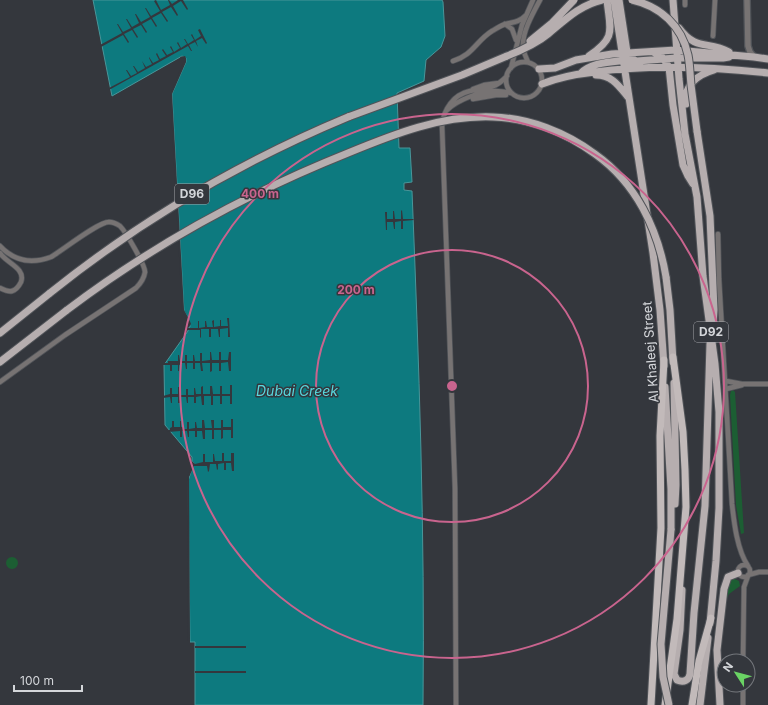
<svg xmlns="http://www.w3.org/2000/svg" width="768" height="705" font-family="Inter,sans-serif">
<rect width="100%" height="100%" fill="#34373d"/>
<!-- green -->
<path fill="#1c5e33" d="M 733,390 L 735,392 L 744,533 L 741,534 L 736,505 L 730,395 L 731,391 Z
M6 563a6 6 0 1 1 12 0a6 6 0 1 1-12 0Z
M 733,578 L 739,581 L 740,586 L 729,594 L 726,600 L 725,600 L 729,580 Z"/>
<!-- water -->
<path fill="#0d7a7f" stroke="#49969a" d="M 93,0 L 442,0 L 443,2 L 445,36 L 441,47 L 426,60 L 424,81 L 397,93 L 399,148 L 410,148 L 412,182 L 404,183 L 404,190 L 412,191 C 419,362 425,534 423,705 L 195,705 L 195,642 L 190,642 L 188,481 L 194,463 L 192,461 L 192,457 L 165,425 L 164,365 L 188,331 L 188,328 L 190,327 L 189,319 L 184,311 L 172,94 L 186,62 L 186,58 L 182,56 L 112,96 Z"/>
<!-- pier -->
<path fill="#34373d" d="M 156,0 L 161,10 L 170,5 L 168,0 L 169,0 L 172,4 L 178,0 L 183,0 L 188,9 L 187,10 L 181,1 L 173,6 L 178,15 L 177,16 L 171,7 L 162,12 L 168,21 L 167,22 L 161,13 L 152,18 L 157,26 L 156,27 L 151,19 L 142,24 L 147,32 L 146,33 L 141,25 L 133,29 L 138,37 L 137,38 L 132,30 L 124,34 L 129,42 L 128,43 L 123,35 L 101,47 L 100,45 L 122,33 L 117,24 L 118,24 L 123,32 L 131,28 L 126,19 L 127,19 L 132,27 L 139,23 L 135,14 L 136,14 L 141,22 L 150,17 L 145,8 L 146,8 L 151,16 L 160,11 L 154,1 Z
M 200,29 L 207,43 L 206,44 L 202,38 L 196,41 L 198,47 L 195,42 L 189,45 L 192,51 L 191,51 L 188,46 L 109,90 L 109,88 L 130,77 L 126,70 L 127,70 L 131,76 L 137,73 L 133,66 L 134,66 L 138,72 L 145,68 L 142,61 L 146,67 L 152,64 L 149,58 L 149,57 L 153,63 L 159,60 L 156,54 L 157,53 L 160,59 L 166,56 L 162,50 L 163,49 L 167,55 L 173,52 L 170,47 L 171,46 L 174,52 L 180,48 L 177,43 L 178,42 L 181,48 L 187,44 L 184,39 L 185,39 L 188,44 L 194,40 L 191,35 L 192,34 L 195,40 L 201,36 L 198,30 Z
M 185,56 L 186,58 L 186,62 L 172,94 L 184,310 L 189,319 L 191,324 L 188,328 L 198,328 L 198,321 L 199,321 L 199,328 L 205,327 L 205,321 L 206,321 L 207,327 L 213,327 L 212,321 L 214,320 L 214,327 L 220,326 L 220,320 L 221,320 L 221,326 L 228,326 L 227,318 L 229,318 L 230,337 L 228,337 L 228,328 L 220,329 L 220,337 L 219,337 L 218,329 L 211,329 L 211,337 L 209,337 L 209,329 L 201,329 L 201,337 L 200,338 L 200,330 L 186,330 L 186,328 L 188,328 L 187,326 L 189,324 L 182,311 L 170,94 L 184,61 L 184,58 L 181,59 L 180,57 Z
M 402,210 L 403,219 L 413,219 L 414,220 L 403,221 L 403,229 L 401,229 L 401,221 L 395,222 L 395,229 L 394,229 L 393,222 L 387,222 L 387,230 L 386,230 L 385,212 L 387,212 L 387,219 L 393,219 L 393,211 L 394,211 L 395,219 L 401,219 L 401,211 Z
M 210,352 L 211,352 L 212,360 L 219,360 L 219,352 L 221,352 L 221,360 L 228,360 L 229,352 L 231,352 L 231,371 L 229,371 L 228,362 L 221,363 L 221,371 L 219,371 L 219,363 L 212,363 L 212,371 L 210,372 L 210,363 L 202,363 L 203,371 L 201,371 L 200,363 L 195,363 L 195,369 L 193,369 L 193,363 L 187,363 L 187,369 L 186,369 L 185,363 L 182,363 L 182,365 L 179,365 L 179,371 L 178,371 L 178,365 L 172,365 L 172,371 L 170,371 L 170,365 L 163,365 L 163,363 L 168,363 L 168,361 L 178,361 L 178,355 L 179,355 L 180,361 L 185,361 L 185,355 L 187,355 L 187,361 L 193,361 L 193,355 L 194,355 L 195,361 L 200,361 L 200,353 L 202,353 L 202,361 L 210,360 Z
M 230,385 L 232,385 L 232,404 L 230,404 L 230,396 L 222,396 L 222,404 L 220,404 L 220,396 L 213,396 L 213,405 L 211,405 L 211,396 L 204,396 L 204,405 L 202,405 L 201,396 L 196,397 L 196,403 L 194,403 L 194,397 L 188,397 L 188,403 L 187,403 L 186,397 L 180,397 L 180,403 L 178,403 L 178,397 L 172,397 L 172,403 L 171,403 L 170,397 L 163,398 L 163,396 L 170,394 L 170,388 L 172,388 L 172,394 L 178,394 L 178,387 L 179,387 L 180,395 L 186,395 L 186,389 L 188,389 L 188,395 L 194,395 L 194,388 L 195,388 L 196,394 L 201,394 L 201,387 L 203,386 L 203,394 L 210,394 L 210,386 L 212,386 L 213,394 L 220,394 L 220,386 L 222,386 L 222,394 L 230,394 Z
M 231,419 L 233,419 L 233,438 L 231,438 L 231,430 L 223,430 L 223,438 L 221,439 L 221,430 L 214,430 L 214,439 L 212,439 L 212,430 L 205,430 L 205,439 L 203,439 L 202,431 L 197,431 L 197,437 L 195,437 L 195,431 L 189,431 L 189,437 L 188,437 L 187,431 L 182,431 L 182,437 L 180,437 L 180,431 L 168,432 L 166,430 L 170,430 L 170,428 L 172,427 L 172,421 L 174,421 L 174,427 L 180,427 L 180,421 L 181,421 L 181,427 L 184,427 L 184,429 L 187,429 L 187,422 L 189,422 L 189,429 L 195,428 L 195,422 L 196,422 L 197,428 L 202,428 L 202,420 L 204,420 L 205,428 L 212,428 L 211,420 L 214,420 L 214,428 L 221,428 L 221,420 L 223,420 L 223,427 L 231,427 Z
M 222,453 L 224,453 L 224,461 L 231,461 L 231,453 L 234,453 L 234,471 L 232,471 L 231,463 L 226,463 L 226,470 L 224,470 L 224,463 L 218,464 L 218,469 L 217,470 L 216,464 L 210,464 L 209,471 L 208,472 L 207,466 L 194,466 L 189,477 L 190,642 L 188,642 L 187,476 L 193,465 L 192,461 L 195,464 L 203,462 L 203,454 L 205,454 L 205,462 L 213,462 L 213,454 L 214,454 L 215,461 L 222,461 Z
M 195,646 L 246,646 L 246,648 L 195,648 Z
M 195,671 L 246,671 L 246,673 L 195,673 Z"/>
<g fill="none" stroke-linecap="round" stroke-linejoin="round">
<!-- minor casing -->
<g stroke="#515459" stroke-width="6">
<path id="minor" d="M 685,0 L 685,5
M 505,24 L 512,29 L 516,40
M 713,36 L 715,0
M 453,61 C 473,55 476,41 492,31 C 496,29 501,25 506,24 C 514,22 519,22 525,16
M506 80a18 18 0 1 1 36 0a18 18 0 1 1-36 0Z
M 528,62 C 526,58 524,53 523,47 C 522,32 533,13 540,0
M 511,68 L 522,25 L 533,0
M 473,89 L 484,85 L 499,83
M 473,99 L 496,95 L 506,95
M 447,110 C 459,99 479,92 495,91 C 500,91 506,92 511,93
M 718,234 L 719,279 L 732,504 C 734,522 737,550 748,566
M 0,246 C 14,261 32,264 51,257 C 63,250 98,222 109,222 C 113,222 117,224 120,226 C 126,232 145,265 145,272 C 144,279 140,284 136,288 L 65,335 L 0,382
M 0,253 C 6,263 26,268 21,282 C 19,286 16,290 12,291 C 8,292 4,290 0,288
M 726,381 L 742,384 L 768,384
M 726,389 L 742,385
M738 571a6 6 0 1 1 12 0a6 6 0 1 1-12 0Z
M 748,575 L 759,572 L 768,572
M 743,661 L 744,587 L 748,576
M 456,705 L 455,488 L 442,125 C 444,109 453,95 470,91 C 477,89 484,90 491,87 C 498,85 502,81 507,76
M 743,705 L 743,685"/>
</g>
<!-- tertiary casing -->
<g stroke="#515459" stroke-width="8">
<path id="tertiary" d="M 747,0 L 748,46 L 750,52 L 754,57"/>
</g>
<!-- primary casing -->
<g stroke="#515459" stroke-width="9">
<path id="primary" d="M 614,0 L 653,253 L 660,310 L 664,366
M 619,0 L 627,52 L 631,58 L 640,63
M 673,0 L 679,79 L 685,134 L 697,197 L 703,276 L 715,364 L 719,412 L 719,508 L 716,561 L 710,623
M 679,28 C 697,52 708,40 729,52
M 653,52 L 662,57 L 669,67 L 673,105 L 683,165 L 688,176 L 693,184
M 589,56 C 617,37 610,30 607,0
M 624,68 L 637,61 L 677,58 L 723,58 L 729,57
M 539,69 L 555,68 L 576,60 L 612,54 L 676,50 L 754,57 L 768,59
M 580,74 C 591,62 612,62 627,60
M 596,75 C 612,75 619,86 628,97
M 542,84 C 559,77 577,74 595,72 C 652,64 711,67 768,73
M 686,104 C 684,85 697,75 714,70
M 348,117 L 462,75 L 507,56
M 697,131 L 710,216 L 714,310 L 713,324
M 666,277 L 670,310 L 673,362
M 0,333 L 50,293
M 0,362 L 67,310
M 674,383 L 676,485 L 675,504
M 665,387 L 671,489 L 671,530
M 682,590 L 680,630 L 674,674 L 677,680 C 684,683 689,680 690,674 L 694,613 L 705,506 L 710,344
M 700,705 L 708,638
M 720,705 L 717,650 L 724,589 L 728,577 L 738,573"/>
</g>
<!-- trunk casing -->
<g stroke="#515459" stroke-width="9">
<path id="trunk" d="M 651,705 L 661,528 L 660,436 L 664,360
M 665,705 L 677,619 L 686,507 L 685,470 L 683,432 L 673,357
M 692,705 L 699,661 L 711,618"/>
</g>
<!-- minor -->
<use href="#minor" stroke="#777373" stroke-width="4.5"/>
<!-- tertiary -->
<use href="#tertiary" stroke="#777373" stroke-width="5.5"/>
<!-- primary -->
<use href="#primary" stroke="#b6aeaf" stroke-width="7"/>
<!-- trunk -->
<use href="#trunk" stroke="#c2baba" stroke-width="7"/>
<!-- primary-bridge casing -->
<g stroke="#515459" stroke-width="9" stroke-linecap="butt">
<path id="primary-bridge" d="M 632,0 C 660,6 682,26 688,55 C 690,65 690,75 691,85 C 693,101 695,116 697,131
M 530,41 L 552,23 L 574,0
M 507,56 C 522,50 536,44 548,34 C 565,20 580,5 602,0
M 50,293 C 141,220 240,162 348,117
M 67,310 C 153,245 248,193 348,153 C 394,134 442,115 493,117 C 529,118 565,132 595,154 C 636,183 658,229 666,277
M 669,705 L 663,677 L 661,644 L 671,530"/>
</g>
<!-- primary-bridge -->
<use href="#primary-bridge" stroke="#b6aeaf" stroke-width="7"/>
</g>
<!-- distance rings -->
<g fill="none" stroke="#c9648e" stroke-width="2">
<circle cx="452" cy="386" r="136"/>
<circle cx="452" cy="386" r="272"/>
</g>
<g text-anchor="middle" stroke-width="3" stroke-linejoin="round" paint-order="stroke">
<!-- shield labels -->
<g fill="#34373d" stroke="#a4a6ab" stroke-width="1">
<rect x="175" y="184" width="34" height="20" rx="3"/>
<rect x="694" y="322" width="34" height="20" rx="3"/>
</g>
<g font-size="12" font-weight="bold" fill="#d4d6da">
<text x="192" y="198">D96</text>
<text x="711" y="336">D92</text>
</g>
<!-- street labels -->
<g font-size="13" fill="#d4d6da" stroke="#34373d">
<text transform="translate(650 352) rotate(-94)" y="5">Al Khaleej Street</text>
</g>
<!-- water labels -->
<g font-size="14" font-style="italic" fill="#58d7dd" stroke="#34373d">
<text x="297" y="396">Dubai Creek</text>
</g>
</g>
<circle cx="452" cy="386" r="6" fill="#c9648e" stroke="#34373d" stroke-width="2"/>
<g font-size="12" text-anchor="middle" font-weight="bold" fill="#c9648e" stroke="#34373d" stroke-width="3" stroke-linejoin="round" paint-order="stroke">
<text x="260" y="198">400 m</text>
<text x="356" y="294">200 m</text>
</g>
<!-- north arrow -->
<g transform="translate(736 673) rotate(306)"><circle r="19" fill="#34373d" stroke="#74777c"/>
<path d="M0-3L7 15L0 10L-7 15Z" fill="#6ad364"/>
<text y="-6" font-size="11" font-weight="bold" text-anchor="middle" fill="#d4d6da">N</text>
</g>
<!-- scale -->
<path d="M14 685v6h68v-6" fill="none" stroke="#d4d6da" stroke-width="2"/>
<text x="20" y="685" font-size="12" fill="#d4d6da" stroke="#34373d" stroke-width="3" paint-order="stroke">100 m</text>
</svg>
